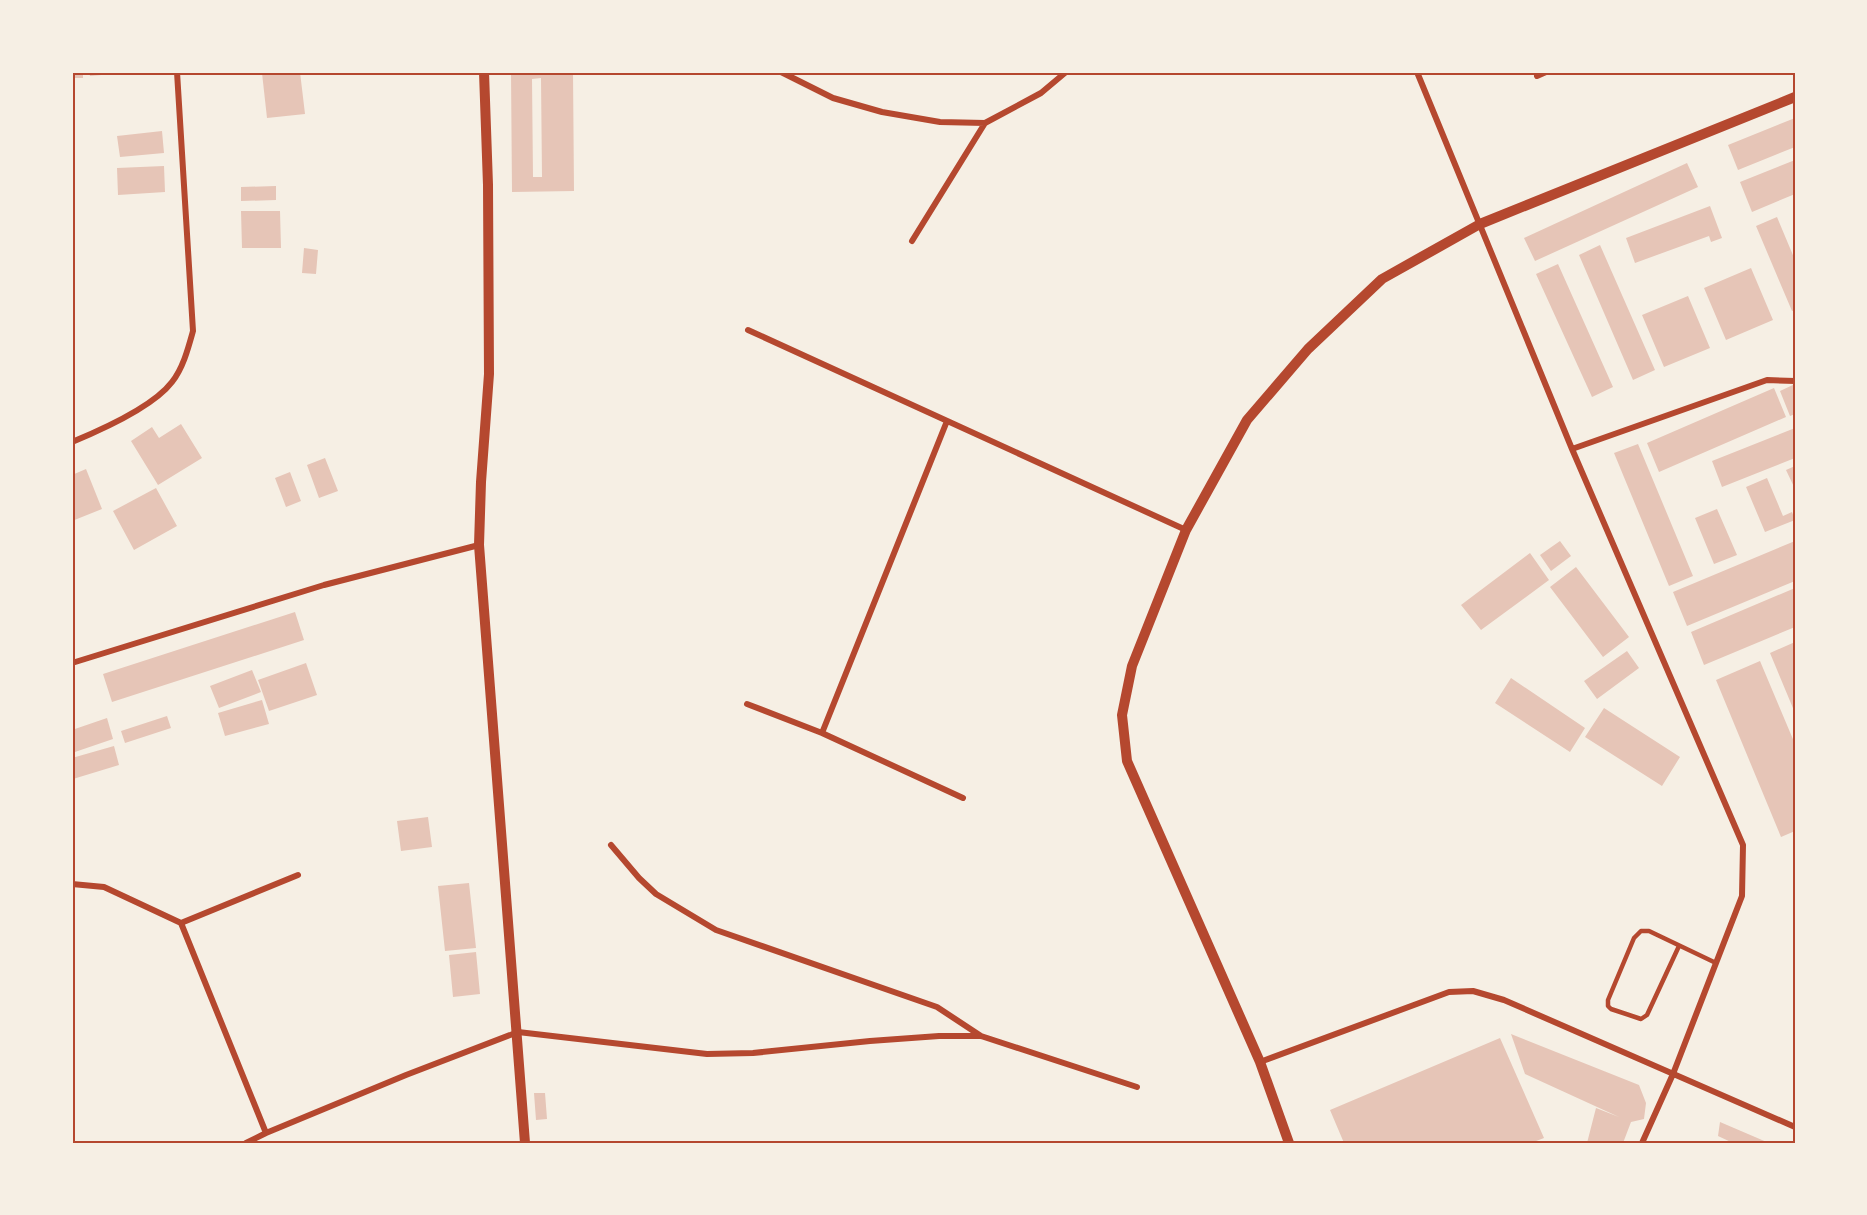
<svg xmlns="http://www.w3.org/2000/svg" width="1867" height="1215" font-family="Quicksand,sans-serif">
<rect width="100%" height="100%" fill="#f6efe4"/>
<!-- building -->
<path fill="#e6c5b7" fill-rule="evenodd" d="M 72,72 L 83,72 L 83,78 L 72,78 Z
M 89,72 L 113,72 L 113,74 L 90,76 Z
M 273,72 L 300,72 L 305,114 L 267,118 L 262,73 Z
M 511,72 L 573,72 L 574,191 L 512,192 ZM 541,78 L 542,177 L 533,177 L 532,79 Z
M 1795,118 L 1795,147 L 1738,170 L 1728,145 Z
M 162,131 L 164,153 L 120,157 L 117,136 Z
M 1795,160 L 1795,194 L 1752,212 L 1740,182 Z
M 1687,163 L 1698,187 L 1535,261 L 1524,238 Z
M 164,166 L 165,192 L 118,195 L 117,168 Z
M 276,186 L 276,200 L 241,201 L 241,187 Z
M 1710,206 L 1722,238 L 1711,242 L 1709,236 L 1635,263 L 1626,238 Z
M 241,211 L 280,211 L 281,248 L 242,248 Z
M 1777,217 L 1795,260 L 1795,310 L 1792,311 L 1756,226 Z
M 1600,245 L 1655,370 L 1633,380 L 1579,255 Z
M 304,248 L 318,250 L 316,274 L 302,273 Z
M 1558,264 L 1613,387 L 1592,397 L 1536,274 Z
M 1751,268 L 1773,320 L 1726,340 L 1704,288 Z
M 1688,296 L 1710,348 L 1664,367 L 1642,315 Z
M 1795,384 L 1795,414 L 1790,416 L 1780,391 Z
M 1774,388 L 1786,417 L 1659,472 L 1647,443 Z
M 181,424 L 202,458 L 158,485 L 131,441 L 152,427 L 159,438 Z
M 1795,428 L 1795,458 L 1722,487 L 1712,461 Z
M 1638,444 L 1693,576 L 1669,586 L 1614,453 Z
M 325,458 L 338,491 L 319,498 L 307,465 Z
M 1795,466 L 1795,489 L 1786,470 Z
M 86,469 L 102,509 L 72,521 L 72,475 Z
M 290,472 L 301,501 L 286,507 L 275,478 Z
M 1767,478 L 1783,516 L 1792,512 L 1795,520 L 1765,532 L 1746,487 Z
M 156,488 L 177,526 L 134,550 L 113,511 Z
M 1717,509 L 1737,555 L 1714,564 L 1695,518 Z
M 1560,541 L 1571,556 L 1551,571 L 1540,555 Z
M 1795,541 L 1795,581 L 1687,626 L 1673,592 Z
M 1530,553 L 1549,580 L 1481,630 L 1461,605 Z
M 1576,567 L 1629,637 L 1603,657 L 1550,587 Z
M 1795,588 L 1795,627 L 1704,665 L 1691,632 Z
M 295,612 L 304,640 L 112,702 L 103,674 Z
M 1795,642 L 1795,713 L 1770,653 Z
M 1627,651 L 1639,668 L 1597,699 L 1584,681 Z
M 1760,661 L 1795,744 L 1795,831 L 1781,837 L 1716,680 Z
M 306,663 L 317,695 L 269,711 L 258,680 Z
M 252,670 L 261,692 L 219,708 L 210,686 Z
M 1511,678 L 1585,728 L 1570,752 L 1495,703 Z
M 262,700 L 269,724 L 225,736 L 218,713 Z
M 1604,708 L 1680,757 L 1662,786 L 1585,737 Z
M 167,716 L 171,728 L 125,743 L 121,731 Z
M 107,718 L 113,739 L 72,753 L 72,730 Z
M 114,746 L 119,765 L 73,779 L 72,758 Z
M 428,817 L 432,847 L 401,851 L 397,821 Z
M 469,883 L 476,948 L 445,951 L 438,886 Z
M 476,952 L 480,994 L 453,997 L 449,955 Z
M 1511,1034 L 1639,1085 L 1646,1103 L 1644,1119 L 1631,1122 L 1623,1143 L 1587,1143 L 1596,1108 L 1619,1117 L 1525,1074 Z
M 1500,1038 L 1544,1138 L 1531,1143 L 1344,1143 L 1330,1110 Z
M 534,1093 L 545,1093 L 547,1119 L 536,1120 Z
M 1720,1122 L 1769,1143 L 1733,1143 L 1718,1136 Z"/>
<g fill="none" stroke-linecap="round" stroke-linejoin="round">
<!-- service -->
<path stroke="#b5482f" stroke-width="4.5" d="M 1679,946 L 1647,1015 L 1641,1019 L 1611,1009 L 1608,1006 L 1608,1000 L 1634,938 L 1641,931 L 1649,931 L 1716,963"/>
<!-- minor -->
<path stroke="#b5482f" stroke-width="6" d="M 781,72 L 833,98 L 882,112 L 940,122 L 985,123 L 1041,93 L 1066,72
M 1417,72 L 1572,449 L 1743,845 L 1742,896 L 1673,1074 L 1642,1143
M 1537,76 L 1546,72
M 912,241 L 985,123
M 748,330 L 1186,530
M 72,442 C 101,430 153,407 172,382 C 183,368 188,349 193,331 L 177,72
M 1572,449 L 1767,380 L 1795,381
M 72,663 L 324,585 L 479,545
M 747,704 L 822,733 L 963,798
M 822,733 L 947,421
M 611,845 L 639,878 L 656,894 L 716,930 L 937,1007 L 981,1036
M 72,884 L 104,887 L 181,923 L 266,1133
M 181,923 L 298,875
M 1260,1062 L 1449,992 L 1473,991 L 1504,1000 L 1795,1127
M 246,1143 L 266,1133 L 406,1075 L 518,1032 L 707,1054 L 753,1053 L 870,1041 L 939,1036 L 981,1036 L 1137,1087"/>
<!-- tertiary -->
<path stroke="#b5482f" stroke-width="10" d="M 484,72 L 488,185 L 489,374 L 481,482 L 479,545 L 525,1143
M 1289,1143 L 1260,1062 L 1127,761 L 1122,715 L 1132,666 L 1186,530 L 1247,420 L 1308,349 L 1382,279 L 1480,224 L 1795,97"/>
</g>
<!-- border -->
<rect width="1867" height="1215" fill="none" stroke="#f6efe4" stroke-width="147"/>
<rect x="74" y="74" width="1720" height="1068" fill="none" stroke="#b5482f" stroke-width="2"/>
</svg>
